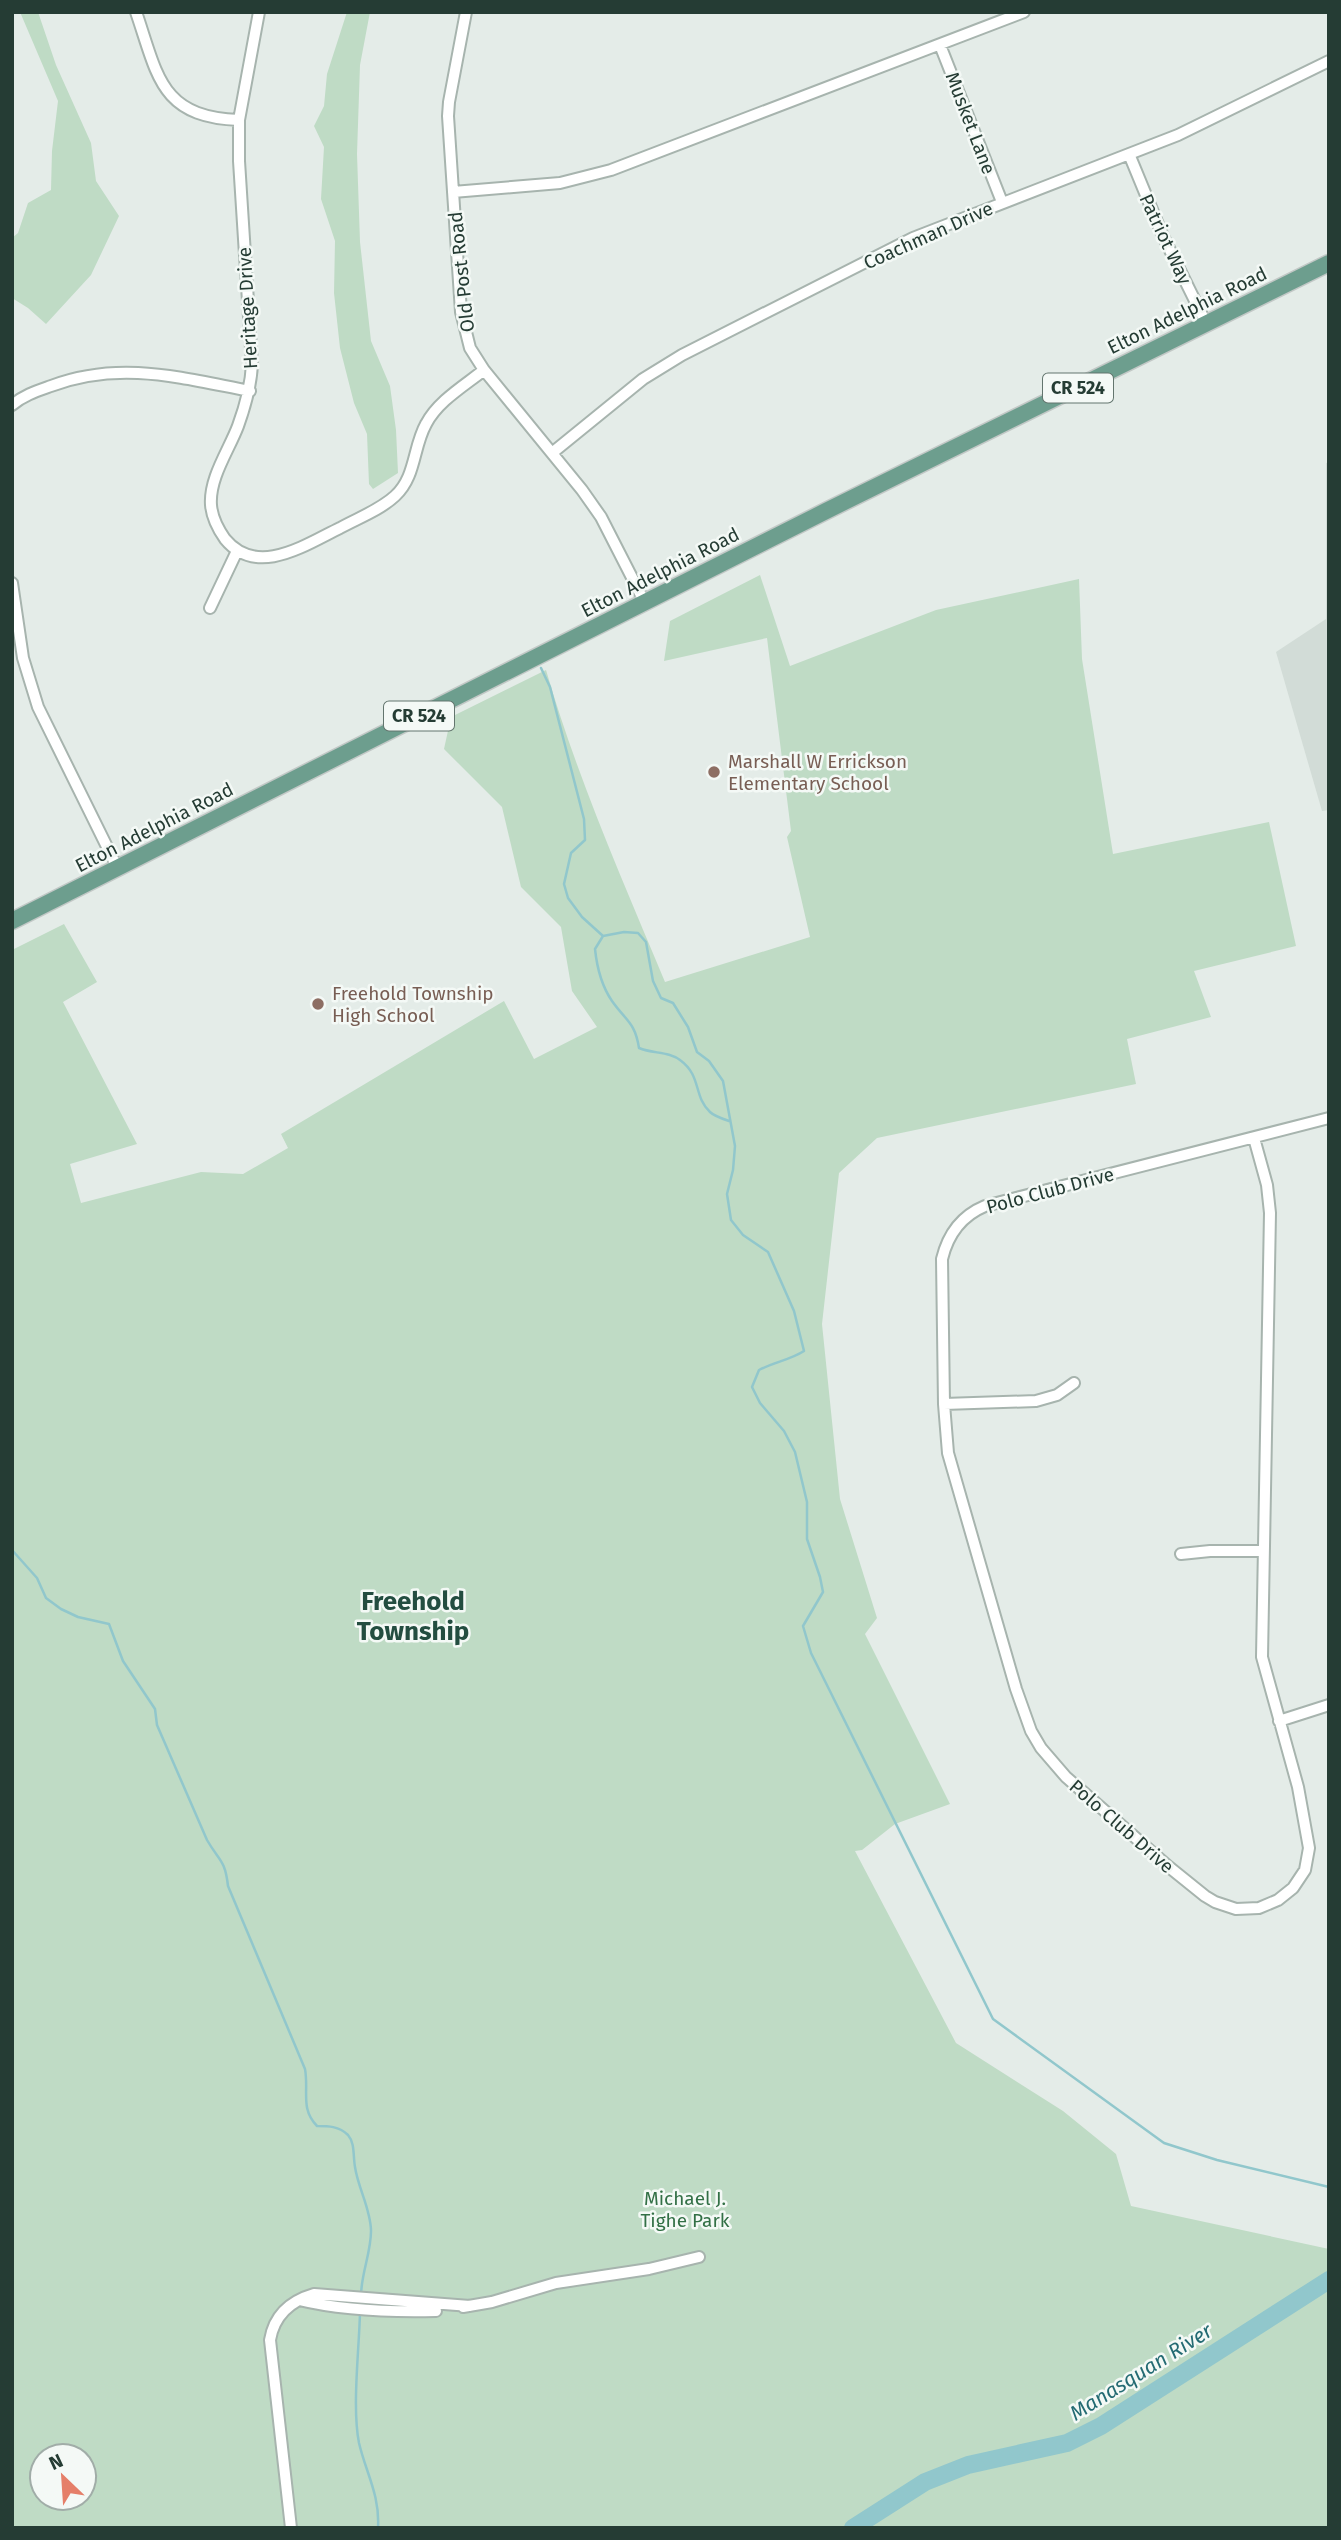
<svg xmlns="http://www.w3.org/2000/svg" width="1341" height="2540" font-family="'Fira Sans',sans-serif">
<rect width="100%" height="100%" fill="#e4ece8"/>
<!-- built -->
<path fill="#d2dcd7" d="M 1329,462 L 1329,810 L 1322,811 L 1276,652 L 1326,619 L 1326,463 Z"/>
<!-- green -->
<path fill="#bfdbc5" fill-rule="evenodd" d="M 20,12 L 38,12 L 56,65 L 91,143 L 96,181 L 119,216 L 91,275 L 46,324 L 28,308 L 12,298 L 12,238 L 18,233 L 28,203 L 51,190 L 52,151 L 58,101 Z
M 347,12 L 370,12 L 360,65 L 357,154 L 360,242 L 371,341 L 390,386 L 396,430 L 398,473 L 373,489 L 369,484 L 367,434 L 354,403 L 340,348 L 334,293 L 335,241 L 321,199 L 324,147 L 314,126 L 324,106 L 327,74 Z
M 760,575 L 790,666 L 936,610 L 1079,579 L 1082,659 L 1113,854 L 1269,822 L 1296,946 L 1194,971 L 1211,1017 L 1127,1039 L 1136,1084 L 877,1138 L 839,1173 L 822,1324 L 840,1499 L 877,1618 L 865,1634 L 950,1804 L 895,1824 L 862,1850 L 855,1851 L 956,2043 L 1063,2111 L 1116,2154 L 1131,2206 L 1329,2249 L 1329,2528 L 12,2528 L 12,950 L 64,924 L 97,982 L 63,1002 L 137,1144 L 70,1164 L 81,1203 L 201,1172 L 243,1174 L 288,1148 L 281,1134 L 504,1001 L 534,1059 L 597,1027 L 572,991 L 561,927 L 521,887 L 502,807 L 444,749 L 451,717 L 546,670 C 577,777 622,879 665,982 L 810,937 L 787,837 L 791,831 L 767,638 L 664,661 L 670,621 ZM 42,2456 L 84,2456 L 84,2498 L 42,2498 Z"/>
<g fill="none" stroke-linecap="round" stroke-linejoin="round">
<!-- stream -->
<path stroke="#91c7cc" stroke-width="2.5" d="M 541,668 L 550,687 L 584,819 L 585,840 L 571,853 L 564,884 L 568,898 L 582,917 L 603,936
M 729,1121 C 723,1119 714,1116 710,1112 C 693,1096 702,1076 680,1060 C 668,1051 653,1054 639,1048 C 635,1022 626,1021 612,1001 C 601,985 597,968 595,949 L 603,936 L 624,932 L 638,933 L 646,942 L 653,981 L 661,998 L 673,1003 L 688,1027 L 697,1052 L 709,1061 L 723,1081 L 735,1146 L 733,1170 L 727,1194 L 731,1220 L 743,1235 L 768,1252 L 794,1311 L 804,1351 C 790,1360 774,1362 759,1370 L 752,1387 L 760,1403 L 784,1431 L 795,1452 L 807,1502 L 807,1539 L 820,1577 L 823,1592 L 803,1626 L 811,1653 L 993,2019 L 1164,2143 L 1217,2160 L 1329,2187
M 12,1550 L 37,1578 L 46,1598 L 61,1609 L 78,1617 L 109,1624 L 123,1661 L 155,1709 L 157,1725 L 207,1840 C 219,1861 225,1859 228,1886 L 305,2069 C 309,2091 300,2109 317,2126 C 328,2126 339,2126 348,2135 C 355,2143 353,2156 355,2167 C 358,2188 371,2210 371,2231 C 371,2253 361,2274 361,2296
M 360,2313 C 359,2351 352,2408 359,2443 C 366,2473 380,2495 378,2528"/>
<!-- river -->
<path stroke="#91c7cc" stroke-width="18" d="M 853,2528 L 925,2482 L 968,2465 L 1067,2443 L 1101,2426 L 1329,2280"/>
<!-- street casing -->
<g stroke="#a7b4ae" stroke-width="14">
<path id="street" d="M 136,12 C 158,76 160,117 239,120
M 259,12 L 239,120 L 239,161 L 252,364 C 251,386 246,404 238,426 C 229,450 209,478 211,505 C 212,518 218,529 225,539 C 257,578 305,545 340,528 C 358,518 380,510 395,496 C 416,477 413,447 426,424 C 438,401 464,386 484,370
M 466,12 L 449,102 L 448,116 L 461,312 L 470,348 L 484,370 L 582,490 L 601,517 L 645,603
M 940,45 L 1002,202
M 1129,154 L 1162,234 L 1206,323
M 453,192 L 560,183 L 611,170 L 1024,12
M 12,405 C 24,395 37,391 51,386 C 120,360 181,378 250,391
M 552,453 L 643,379 L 682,355 L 913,238 L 1178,135 L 1329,61
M 12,583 L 23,658 L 38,707 L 118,869
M 210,608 L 237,551
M 1254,1138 L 1267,1185 L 1270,1213 L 1262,1657 L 1298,1787 L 1309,1848 L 1305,1870 L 1293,1888 L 1278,1900 L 1259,1908 L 1236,1909 L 1215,1902 L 1205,1896 L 1169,1867 L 1066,1777 L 1041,1748 L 1031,1731 L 1016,1689 L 948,1453 L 944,1404 L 942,1259 C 948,1234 961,1216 985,1206 L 1329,1118
M 944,1404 L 1036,1401 L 1057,1395 L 1074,1383
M 1181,1554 L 1210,1551 L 1263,1551
M 1279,1721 L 1329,1705
M 299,2300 C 340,2310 394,2312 436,2311
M 463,2307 L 492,2302 L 556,2283 L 649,2269 L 699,2257
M 291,2528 L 270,2340 C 274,2316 290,2301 314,2294 L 470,2306"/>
</g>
<!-- primary casing -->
<g stroke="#c2c8c6" stroke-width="19">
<path id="primary" d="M 12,921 L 826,511 L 1329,263"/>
</g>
<!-- street -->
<use href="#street" stroke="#fff" stroke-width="10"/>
<!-- primary -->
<use href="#primary" stroke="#6d9e8e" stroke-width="16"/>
</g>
<!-- markers -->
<g fill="#8d6e63" stroke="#f4f9f6" stroke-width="2.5">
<circle cx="714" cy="772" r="7"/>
<circle cx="318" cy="1004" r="7"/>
</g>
<g text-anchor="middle" stroke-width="5" stroke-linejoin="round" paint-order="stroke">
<!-- shield labels -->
<g fill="#f4f9f6" stroke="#63756e" stroke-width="2">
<rect x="1043" y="373.5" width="70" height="29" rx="5"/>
<rect x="384" y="701.5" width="70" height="29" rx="5"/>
</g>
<g font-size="18" font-weight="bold" fill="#253c34">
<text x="1078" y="394">CR 524</text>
<text x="419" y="722">CR 524</text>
</g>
<!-- street labels -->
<g font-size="19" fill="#253c34" stroke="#f4f9f6">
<text transform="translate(971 123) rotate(69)" y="7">Musket Lane</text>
<text transform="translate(928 235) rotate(-24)" y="7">Coachman Drive</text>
<text transform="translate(1166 239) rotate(65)" y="7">Patriot Way</text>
<text transform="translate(461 272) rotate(-96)" y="7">Old Post Road</text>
<text transform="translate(247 308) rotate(-93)" y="7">Heritage Drive</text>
<text transform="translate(1187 310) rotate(-26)" y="7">Elton Adelphia Road</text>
<text transform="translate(660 572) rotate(-27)" y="7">Elton Adelphia Road</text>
<text transform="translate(154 827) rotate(-27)" y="7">Elton Adelphia Road</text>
<text transform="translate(1050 1190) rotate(-15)" y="7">Polo Club Drive</text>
<text transform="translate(1122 1826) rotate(41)" y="7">Polo Club Drive</text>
</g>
<!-- education labels -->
<g font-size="19" fill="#785e54" stroke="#f4f9f6" text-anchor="start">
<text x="728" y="768">Marshall W Errickson<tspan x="728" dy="22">Elementary School</tspan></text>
<text x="332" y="1000">Freehold Township<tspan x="332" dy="22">High School</tspan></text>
</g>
<!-- park labels -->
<g font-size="19" fill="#337046" stroke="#f4f9f6">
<text x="685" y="2205">Michael J.<tspan x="685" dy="22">Tighe Park</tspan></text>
</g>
<!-- water labels -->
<g font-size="21" font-style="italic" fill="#246b73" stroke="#f4f9f6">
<text transform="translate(1141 2372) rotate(-32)" y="7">Manasquan River</text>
</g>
<!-- district labels -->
<g font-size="26" font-weight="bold" fill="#234d40" stroke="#f4f9f6">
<text x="413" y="1610">Freehold<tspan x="413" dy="30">Township</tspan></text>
</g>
</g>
<!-- border -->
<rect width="1341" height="2540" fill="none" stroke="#253c34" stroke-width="28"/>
<!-- north arrow -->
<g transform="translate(63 2477) rotate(335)"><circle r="33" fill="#f4f9f6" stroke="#a1ada8" stroke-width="2"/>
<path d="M0-5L12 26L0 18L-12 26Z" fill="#e57f69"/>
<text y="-10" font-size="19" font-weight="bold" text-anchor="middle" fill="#253c34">N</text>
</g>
</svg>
